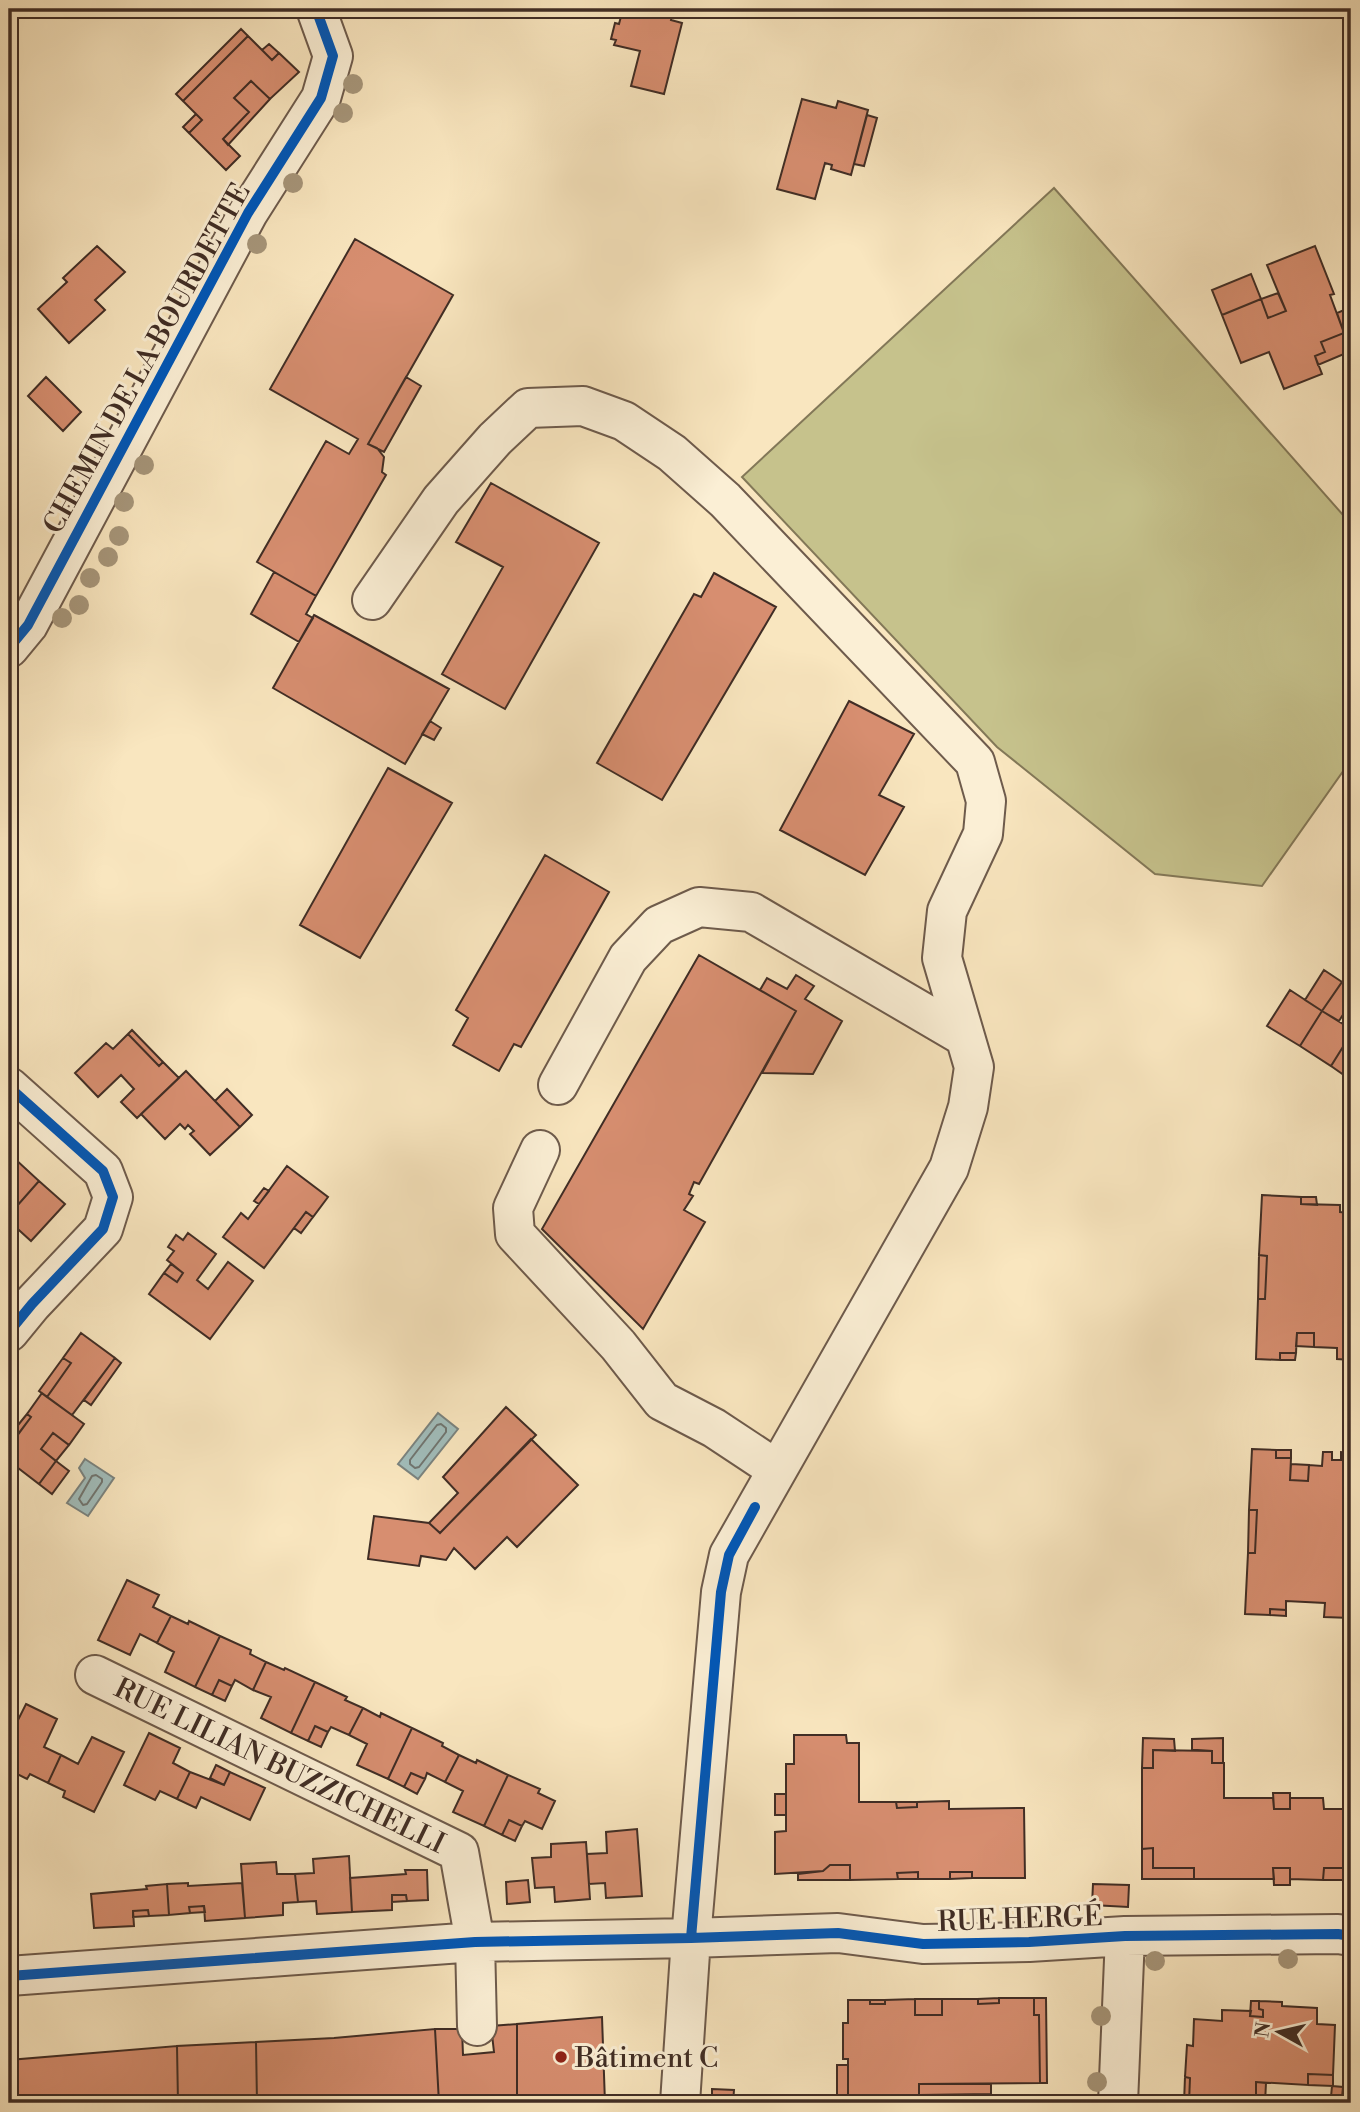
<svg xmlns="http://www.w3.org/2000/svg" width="1360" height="2112" font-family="'Libre Bodoni',serif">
<rect width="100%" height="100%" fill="#f9e6bf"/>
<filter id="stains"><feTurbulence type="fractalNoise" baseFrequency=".00286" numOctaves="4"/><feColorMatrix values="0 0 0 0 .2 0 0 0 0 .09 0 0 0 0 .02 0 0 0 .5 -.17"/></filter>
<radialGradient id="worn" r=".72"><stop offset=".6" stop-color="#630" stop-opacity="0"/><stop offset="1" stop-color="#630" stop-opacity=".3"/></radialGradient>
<!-- green -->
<path fill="#c6c28c" stroke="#837858" stroke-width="2" d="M 1054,188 L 1351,524 L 1351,760 L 1262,886 L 1155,874 L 997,747 L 742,477 Z"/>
<!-- water -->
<path fill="#a1bdbb" stroke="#7a837f" stroke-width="2" d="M 438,1413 L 458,1429 L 418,1479 L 398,1464 Z
M 85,1459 L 114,1478 L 88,1516 L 67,1503 L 85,1478 L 79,1468 Z"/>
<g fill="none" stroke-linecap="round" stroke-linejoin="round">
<!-- shore -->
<path stroke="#707570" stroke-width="2" d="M 441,1424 L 446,1428 L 446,1432 L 419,1467 L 415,1468 L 410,1464 L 410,1460 L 437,1425 Z
M 96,1475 L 102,1479 L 102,1482 L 87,1504 L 83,1505 L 79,1499 L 92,1476 Z"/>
</g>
<!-- building -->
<path fill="#d78e70" stroke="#402d25" stroke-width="2" d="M 623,9 L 674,9 L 671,20 L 682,23 L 664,94 L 631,86 L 640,51 L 614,45 L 616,40 L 611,39 L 615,23 L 619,24 Z
M 241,29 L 248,36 L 183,101 L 176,94 Z
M 248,36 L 272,60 L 279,53 L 299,72 L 270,99 L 251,81 L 234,98 L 249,112 L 223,139 L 240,156 L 226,170 L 189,133 L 202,120 L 183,101 Z
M 269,44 L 279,53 L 272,60 L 262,50 Z
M 251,81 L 270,99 L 228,145 L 223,139 L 249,112 L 234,98 Z
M 802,99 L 836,108 L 838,101 L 868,110 L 851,175 L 831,169 L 832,165 L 825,163 L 815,199 L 777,189 Z
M 196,114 L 202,120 L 189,133 L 183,127 Z
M 867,115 L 877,118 L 864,166 L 854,164 Z
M 355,239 L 453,295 L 368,444 L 377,448 L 384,457 L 382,472 L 386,475 L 316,596 L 257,562 L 326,441 L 349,454 L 358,439 L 270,389 Z
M 97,246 L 125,272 L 95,300 L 105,310 L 69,343 L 38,309 L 67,282 L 63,278 Z
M 1315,246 L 1334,294 L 1330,295 L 1344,333 L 1321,342 L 1325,352 L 1315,356 L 1322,374 L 1284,389 L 1269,352 L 1241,363 L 1222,315 L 1261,299 L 1268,318 L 1286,311 L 1267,265 Z
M 1251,274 L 1261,299 L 1222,315 L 1212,290 Z
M 1278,293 L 1286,311 L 1268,318 L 1261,299 Z
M 1351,307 L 1351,351 L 1318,365 L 1315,356 L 1325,352 L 1321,342 L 1344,333 L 1337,313 Z
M 46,377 L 81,412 L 63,431 L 28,396 Z
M 406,377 L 421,386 L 384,452 L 368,444 Z
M 491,483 L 599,543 L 505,709 L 442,674 L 503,567 L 456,542 Z
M 274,572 L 316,596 L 306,614 L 313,618 L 299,642 L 251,614 Z
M 714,573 L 776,607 L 662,800 L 597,763 L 694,594 L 701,597 Z
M 314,615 L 449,689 L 405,764 L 273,688 Z
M 849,701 L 914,734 L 879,795 L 904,807 L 865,875 L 780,830 Z
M 430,721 L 441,728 L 434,740 L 422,734 Z
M 388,768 L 452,803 L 360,958 L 300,925 Z
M 545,855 L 609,892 L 521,1047 L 514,1044 L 499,1071 L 453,1045 L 468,1018 L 456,1010 Z
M 699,955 L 796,1011 L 699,1184 L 694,1182 L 689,1194 L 693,1196 L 684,1210 L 705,1222 L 643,1329 L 542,1229 Z
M 1324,970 L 1342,982 L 1322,1011 L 1305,1000 Z
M 796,975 L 814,986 L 805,999 L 842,1021 L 813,1074 L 762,1073 L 796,1011 L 760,990 L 767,978 L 787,989 Z
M 1342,982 L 1351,988 L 1351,1002 L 1339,1021 L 1322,1011 Z
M 1290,990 L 1322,1011 L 1300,1046 L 1267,1026 Z
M 1322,1011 L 1351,1029 L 1351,1034 L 1331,1066 L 1300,1046 Z
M 132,1030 L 163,1062 L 159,1066 L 128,1034 Z
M 128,1034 L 159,1066 L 163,1062 L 179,1078 L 137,1118 L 121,1102 L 134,1089 L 121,1075 L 98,1097 L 75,1073 L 106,1043 L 113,1049 Z
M 1351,1034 L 1351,1080 L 1331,1066 Z
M 186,1071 L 240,1127 L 210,1155 L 190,1134 L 194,1131 L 188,1125 L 185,1129 L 180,1124 L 165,1139 L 141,1114 Z
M 227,1089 L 252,1115 L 240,1127 L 215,1101 Z
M 14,1158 L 39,1181 L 9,1215 L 9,1165 Z
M 287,1166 L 328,1197 L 313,1217 L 306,1212 L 264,1268 L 223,1237 L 241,1213 L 248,1219 Z
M 39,1181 L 65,1204 L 31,1241 L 9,1221 L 9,1215 Z
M 264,1188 L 269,1191 L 259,1204 L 254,1201 Z
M 1262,1195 L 1301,1197 L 1301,1204 L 1340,1205 L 1340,1212 L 1351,1213 L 1351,1360 L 1337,1359 L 1337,1348 L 1314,1347 L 1314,1333 L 1297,1333 L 1296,1353 L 1280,1353 L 1280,1360 L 1256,1359 L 1258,1299 L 1265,1299 L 1267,1256 L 1259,1255 Z
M 1301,1197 L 1316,1197 L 1317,1205 L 1301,1204 Z
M 306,1212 L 313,1217 L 301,1233 L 294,1228 Z
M 188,1233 L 216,1254 L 197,1280 L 208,1289 L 228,1262 L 253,1281 L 210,1339 L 149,1294 L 164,1273 L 177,1282 L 183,1273 L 167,1260 L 174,1251 L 168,1247 L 176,1235 L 183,1240 Z
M 1259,1255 L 1267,1256 L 1265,1299 L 1258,1299 Z
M 171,1264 L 183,1273 L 177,1282 L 164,1273 Z
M 81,1333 L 115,1358 L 72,1415 L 47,1397 L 71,1363 L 63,1358 Z
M 1297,1333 L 1314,1333 L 1314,1347 L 1296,1346 Z
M 1280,1353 L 1296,1353 L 1295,1360 L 1280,1360 Z
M 63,1358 L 71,1363 L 47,1397 L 39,1391 Z
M 115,1358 L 121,1363 L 91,1405 L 84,1400 Z
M 42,1393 L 84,1424 L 69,1445 L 53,1433 L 41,1449 L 56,1461 L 39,1484 L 9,1461 L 9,1447 L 31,1417 L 27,1414 Z
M 506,1407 L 536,1435 L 440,1533 L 429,1523 L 458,1493 L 443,1477 Z
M 27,1414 L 31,1417 L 18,1434 L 14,1430 Z
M 53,1433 L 69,1445 L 56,1461 L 41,1449 Z
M 531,1439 L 578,1485 L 517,1547 L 507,1537 L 475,1569 L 454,1548 L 446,1560 L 421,1556 L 419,1566 L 368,1559 L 374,1516 L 429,1523 L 440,1533 Z
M 1252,1449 L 1276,1450 L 1276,1458 L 1291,1458 L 1290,1480 L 1308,1481 L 1309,1465 L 1322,1466 L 1323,1452 L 1332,1452 L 1332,1460 L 1341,1460 L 1341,1452 L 1351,1453 L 1351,1618 L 1324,1617 L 1325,1603 L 1286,1601 L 1286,1610 L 1270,1609 L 1270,1615 L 1245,1614 L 1248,1553 L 1255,1553 L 1257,1510 L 1249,1510 Z
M 1276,1450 L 1291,1450 L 1291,1458 L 1276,1458 Z
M 56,1461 L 69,1471 L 52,1494 L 39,1484 Z
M 1291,1464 L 1309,1465 L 1308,1481 L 1290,1480 Z
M 1249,1510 L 1257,1510 L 1255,1553 L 1248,1553 Z
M 127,1580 L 159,1595 L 153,1607 L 171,1616 L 157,1643 L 140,1634 L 130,1655 L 98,1640 Z
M 1270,1609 L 1286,1610 L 1286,1616 L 1270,1615 Z
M 171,1616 L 188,1624 L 189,1621 L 220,1636 L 195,1687 L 165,1672 L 174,1652 L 157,1643 Z
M 220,1636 L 251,1650 L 250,1654 L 266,1662 L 253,1690 L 235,1680 L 232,1686 L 219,1680 L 212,1695 L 195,1687 Z
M 266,1662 L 284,1670 L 285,1668 L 315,1682 L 291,1733 L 261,1718 L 271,1697 L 253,1690 Z
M 219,1680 L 232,1686 L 225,1701 L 212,1695 Z
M 315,1682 L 347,1697 L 345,1700 L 363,1708 L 349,1735 L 331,1727 L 328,1732 L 315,1726 L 308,1741 L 291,1733 Z
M 26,1704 L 57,1719 L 44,1747 L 61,1755 L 48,1783 L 30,1774 L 27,1779 L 9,1770 L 9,1738 Z
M 363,1708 L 380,1717 L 381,1713 L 412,1728 L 388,1779 L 357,1765 L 367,1744 L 349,1735 Z
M 315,1726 L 328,1732 L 321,1747 L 308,1741 Z
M 412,1728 L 443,1743 L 442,1746 L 459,1755 L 445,1782 L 427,1773 L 425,1779 L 411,1773 L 404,1787 L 388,1779 Z
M 149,1733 L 180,1748 L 173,1763 L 190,1772 L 177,1799 L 160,1791 L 155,1800 L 124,1785 Z
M 794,1735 L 846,1735 L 847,1743 L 859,1743 L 859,1802 L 896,1802 L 897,1808 L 917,1807 L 917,1802 L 949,1801 L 949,1809 L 1024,1808 L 1025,1878 L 972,1878 L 972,1872 L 950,1872 L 950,1879 L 918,1879 L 918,1872 L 897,1873 L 898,1879 L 850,1880 L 850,1865 L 830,1865 L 823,1871 L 775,1874 L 775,1832 L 786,1831 L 786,1764 L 794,1764 Z
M 92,1737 L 124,1752 L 94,1812 L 63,1797 L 65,1791 L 48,1783 L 61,1755 L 78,1764 Z
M 1143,1738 L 1174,1739 L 1175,1751 L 1153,1750 L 1153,1768 L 1142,1768 Z
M 1223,1738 L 1223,1763 L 1212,1763 L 1212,1751 L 1192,1750 L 1192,1739 Z
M 1153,1750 L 1212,1751 L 1212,1763 L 1224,1763 L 1224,1798 L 1273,1798 L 1274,1809 L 1290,1809 L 1290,1798 L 1323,1798 L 1324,1809 L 1351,1809 L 1351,1868 L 1324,1868 L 1323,1880 L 1290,1879 L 1290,1868 L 1273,1868 L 1274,1879 L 1194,1879 L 1194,1868 L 1153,1868 L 1153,1848 L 1142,1849 L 1142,1768 L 1153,1768 Z
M 459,1755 L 476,1763 L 477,1760 L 508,1775 L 484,1826 L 453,1812 L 463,1791 L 445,1782 Z
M 216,1765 L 230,1772 L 224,1785 L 210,1778 Z
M 190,1772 L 224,1785 L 230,1772 L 265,1788 L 250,1820 L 201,1797 L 196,1808 L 177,1799 Z
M 411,1773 L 425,1779 L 417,1794 L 404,1787 Z
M 508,1775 L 540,1789 L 538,1793 L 555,1801 L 542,1829 L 525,1821 L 522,1826 L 509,1820 L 502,1835 L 484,1826 Z
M 1273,1793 L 1290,1793 L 1290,1809 L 1274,1809 Z
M 775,1794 L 786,1794 L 786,1815 L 775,1815 Z
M 896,1802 L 917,1802 L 917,1807 L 897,1808 Z
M 509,1820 L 522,1826 L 515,1841 L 502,1835 Z
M 637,1829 L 642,1896 L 606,1898 L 605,1883 L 589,1884 L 587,1854 L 607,1853 L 606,1832 Z
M 586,1842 L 590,1899 L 555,1902 L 554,1887 L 535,1888 L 532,1858 L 551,1857 L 551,1844 Z
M 1153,1848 L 1153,1868 L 1194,1868 L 1194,1879 L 1142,1879 L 1142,1849 Z
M 349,1856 L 352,1912 L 317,1914 L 316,1901 L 298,1902 L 295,1874 L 314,1873 L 313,1859 Z
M 276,1862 L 277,1874 L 295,1874 L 298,1902 L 283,1903 L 283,1915 L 245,1918 L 241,1864 Z
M 830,1865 L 850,1865 L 850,1880 L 798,1880 L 798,1874 L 823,1871 Z
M 1273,1868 L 1290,1868 L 1290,1885 L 1274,1885 Z
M 1324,1868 L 1351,1868 L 1351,1880 L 1323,1880 Z
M 405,1870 L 427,1870 L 428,1900 L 407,1901 L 406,1895 L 392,1895 L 392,1910 L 352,1912 L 350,1878 L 406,1874 Z
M 918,1872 L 918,1879 L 898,1879 L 897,1873 Z
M 950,1872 L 972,1872 L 972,1878 L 950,1879 Z
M 528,1880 L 530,1902 L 507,1904 L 506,1882 Z
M 188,1883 L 188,1886 L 242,1883 L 245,1918 L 205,1921 L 204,1906 L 189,1907 L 190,1913 L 169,1915 L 167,1884 Z
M 167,1884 L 169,1915 L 149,1916 L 148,1910 L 133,1911 L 134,1926 L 94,1928 L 91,1894 L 147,1889 L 146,1886 Z
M 1093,1884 L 1129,1885 L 1128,1907 L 1092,1905 Z
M 392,1895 L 406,1895 L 407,1901 L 392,1902 Z
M 204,1906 L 205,1912 L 190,1913 L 189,1907 Z
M 148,1910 L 149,1916 L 133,1917 L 133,1911 Z
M 999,1998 L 1034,1998 L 1034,2015 L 1039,2015 L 1040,2083 L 919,2084 L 919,2103 L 848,2103 L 848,2059 L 843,2059 L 843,2023 L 848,2023 L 848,2000 L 870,2000 L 870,2004 L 885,2004 L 885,2000 L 915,1999 L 915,2015 L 942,2015 L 942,1999 L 978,1999 L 978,2004 L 999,2003 Z
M 999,1998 L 999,2003 L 978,2004 L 978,1999 Z
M 1034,1998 L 1046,1998 L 1047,2083 L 1040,2083 L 1039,2015 L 1034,2015 Z
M 915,1999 L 942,1999 L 942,2015 L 915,2015 Z
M 870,2000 L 885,2000 L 885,2004 L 870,2004 Z
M 1251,2001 L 1259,2001 L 1259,2009 L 1263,2010 L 1263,2017 L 1250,2016 Z
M 1259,2001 L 1282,2002 L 1282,2006 L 1317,2008 L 1317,2024 L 1335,2025 L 1333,2075 L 1308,2074 L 1308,2085 L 1256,2082 L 1256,2103 L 1189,2103 L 1190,2078 L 1185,2077 L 1187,2045 L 1193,2046 L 1194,2019 L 1222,2021 L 1222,2010 L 1251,2011 L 1250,2016 L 1263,2017 L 1263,2010 L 1259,2009 Z
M 602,2017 L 605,2103 L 517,2103 L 517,2024 Z
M 517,2024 L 517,2103 L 439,2103 L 435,2029 L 462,2029 L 463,2055 L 494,2052 L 491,2026 Z
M 435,2029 L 439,2103 L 257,2103 L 256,2042 L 334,2038 Z
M 256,2042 L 257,2103 L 178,2103 L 177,2046 Z
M 177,2046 L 178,2103 L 9,2103 L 9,2060 Z
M 837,2065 L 848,2065 L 848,2095 L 837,2095 Z
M 1308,2074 L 1333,2075 L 1333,2086 L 1308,2085 Z
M 1185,2077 L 1190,2078 L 1189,2103 L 1184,2103 Z
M 1256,2082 L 1266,2083 L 1265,2103 L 1256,2103 Z
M 919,2084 L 991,2084 L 991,2094 L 919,2095 Z
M 1332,2086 L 1343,2087 L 1342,2097 L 1331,2097 Z
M 712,2089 L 734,2090 L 733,2103 L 712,2103 Z"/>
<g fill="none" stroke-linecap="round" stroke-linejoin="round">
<!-- minor casing -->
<g stroke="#6e5b4c" stroke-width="42">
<path id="minor" d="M 372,600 L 441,500 L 495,439 L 528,408 L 583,406 L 624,421 L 672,453 L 725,500 L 975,762 L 986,801 L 983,834 L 947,911 L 942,958 L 974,1067 L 968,1107 L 949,1168 L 729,1555 L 721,1592 L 691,1938 L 680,2103
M 9,648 L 28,625 L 248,213 L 321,98 L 333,56 L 316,9
M 558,1085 L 628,958 L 659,925 L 699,907 L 751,912 L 965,1037
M 9,1087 L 103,1171 L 113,1197 L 103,1229 L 32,1304 L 9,1332
M 540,1150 L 513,1208 L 515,1234 L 618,1345 L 662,1401 L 714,1428 L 776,1469
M 95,1675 L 459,1852 L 475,1942 L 477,2026
M 9,1976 L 475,1942 L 691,1938 L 838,1933 L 923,1944 L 1029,1942 L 1125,1936 L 1338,1934 L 1351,1936
M 1118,2103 L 1125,1936"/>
</g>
<!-- minor -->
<use href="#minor" stroke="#fbefd5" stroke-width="38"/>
<!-- cycleway casing -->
<g stroke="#fbefd5" stroke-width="15">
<path id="cycleway" d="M 9,648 L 28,625 L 248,213 L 321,98 L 333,56 L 316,9
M 9,1087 L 103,1171 L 113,1197 L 103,1229 L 32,1304 L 9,1332
M 691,1938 L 721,1592 L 729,1555 L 755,1507
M 9,1976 L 475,1942 L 691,1938 L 838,1933 L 923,1944 L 1029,1942 L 1125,1936 L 1338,1934 L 1351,1936"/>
</g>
<!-- cycleway -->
<use href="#cycleway" stroke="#0057b8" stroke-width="10"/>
</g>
<!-- trees -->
<g fill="#a69579">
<circle cx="353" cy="84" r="10"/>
<circle cx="343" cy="113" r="10"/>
<circle cx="293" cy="183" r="10"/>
<circle cx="257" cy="244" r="10"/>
<circle cx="144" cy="465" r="10"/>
<circle cx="124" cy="502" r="10"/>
<circle cx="119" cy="536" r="10"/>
<circle cx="108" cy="557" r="10"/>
<circle cx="90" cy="578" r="10"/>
<circle cx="79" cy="605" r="10"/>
<circle cx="62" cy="618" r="10"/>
<circle cx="1288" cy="1959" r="10"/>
<circle cx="1155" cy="1961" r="10"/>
<circle cx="1101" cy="2016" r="10"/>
<circle cx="1097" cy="2082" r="10"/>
</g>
<!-- markers -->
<circle fill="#8f2418" stroke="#fbefd5" stroke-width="2.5" cx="561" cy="2057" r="7"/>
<g text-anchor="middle" stroke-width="6" stroke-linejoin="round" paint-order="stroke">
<!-- street labels -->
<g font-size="28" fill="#402d25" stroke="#fbefd5">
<text transform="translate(146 358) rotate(-61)" y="10">CHEMIN DE LA BOURDETTE</text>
<text transform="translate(280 1765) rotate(26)" y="10">RUE LILIAN BUZZICHELLI</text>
<text transform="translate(1020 1918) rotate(-2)" y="10">RUE HERGÉ</text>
</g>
<!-- poi labels -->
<g font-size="28" fill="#402d25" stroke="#fbefd5" text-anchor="start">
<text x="575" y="2067">Bâtiment C</text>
</g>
</g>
<!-- margin -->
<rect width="1360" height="2112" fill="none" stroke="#f9e6bf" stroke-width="35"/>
<rect x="10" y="10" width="1339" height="2091" fill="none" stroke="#402d25" stroke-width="3.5"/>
<rect x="18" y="18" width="1325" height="2077" fill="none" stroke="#402d25" stroke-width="2"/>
<!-- north arrow -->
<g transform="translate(1279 2032) rotate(278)" stroke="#fbefd5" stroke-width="5" paint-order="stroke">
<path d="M0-5L12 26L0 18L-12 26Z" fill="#402d25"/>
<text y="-10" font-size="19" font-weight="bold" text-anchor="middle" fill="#402d25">N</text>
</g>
<rect width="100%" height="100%" filter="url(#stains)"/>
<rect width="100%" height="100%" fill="url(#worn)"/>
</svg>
